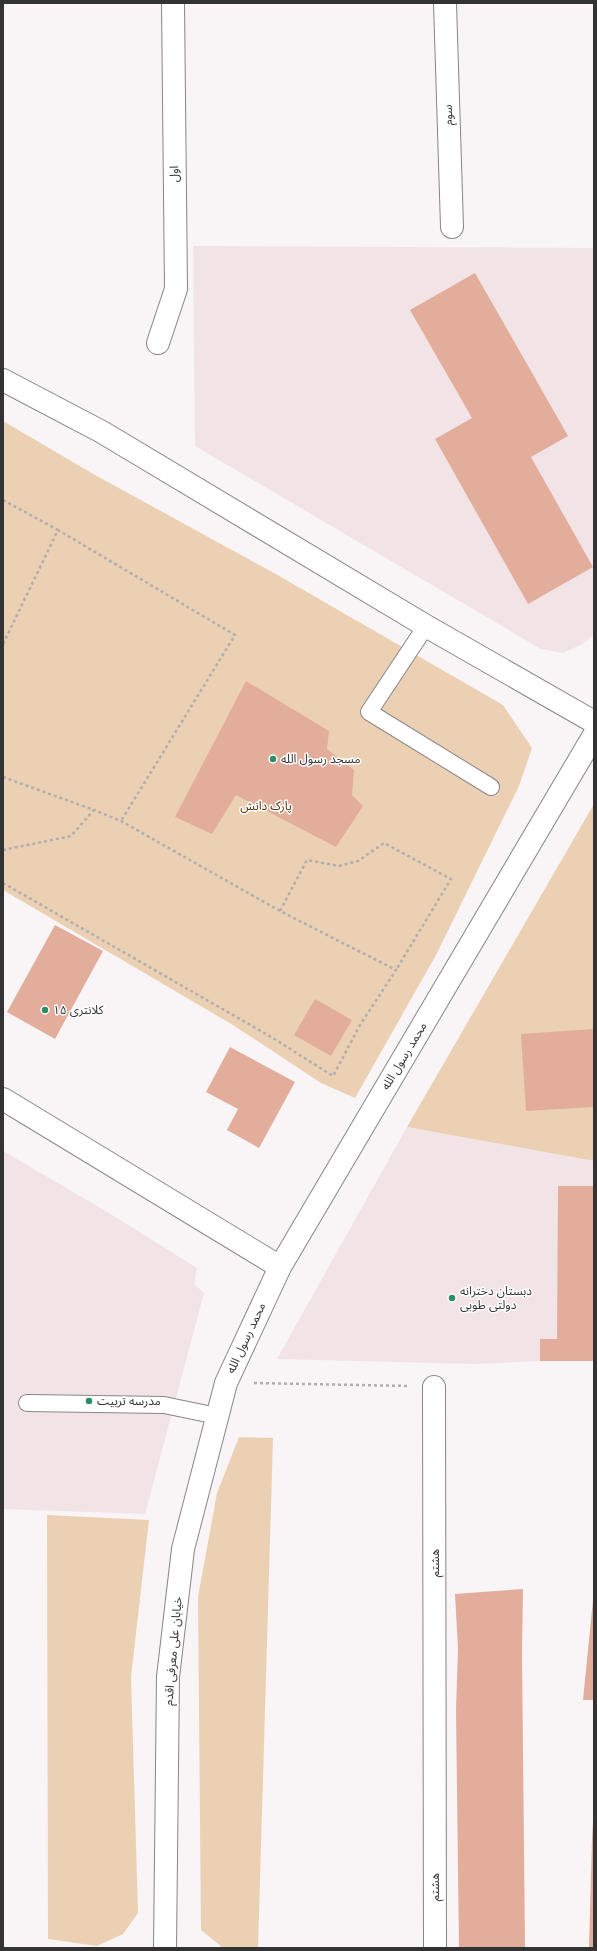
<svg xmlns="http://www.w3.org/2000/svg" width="597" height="1951" font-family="'Space Grotesk','Noto Sans Arabic',sans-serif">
<rect width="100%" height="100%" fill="#f9f4f5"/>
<!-- built -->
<path fill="#f2e4e6" d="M 193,246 L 594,248 L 594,635 L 584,643 L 563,653 L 541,649 L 195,446 Z
M 407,1127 L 594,1161 L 594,1361 L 540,1361 L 475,1364 L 277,1359 Z
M 3,1151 L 109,1213 L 197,1268 L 194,1284 L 204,1293 L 145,1514 L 3,1509 Z"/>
<!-- green -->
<path fill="#ecd0b3" d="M 3,421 L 95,475 L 274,573 L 503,705 L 532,748 L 519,786 L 436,955 L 355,1098 L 321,1083 L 233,1025 L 3,890 Z
M 594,804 L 594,1161 L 407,1127 Z
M 239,1437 L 273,1438 L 258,1948 L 223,1948 L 201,1930 L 198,1597 L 217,1493 Z
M 47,1515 L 149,1520 L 131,1677 L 138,1913 L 123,1934 L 97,1946 L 48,1939 Z"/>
<!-- building -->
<path fill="#e3ad9c" d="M 475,273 L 568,436 L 531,457 L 593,567 L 528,604 L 435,439 L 472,418 L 410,310 Z
M 246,681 L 329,731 L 327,749 L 354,770 L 352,795 L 363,806 L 336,847 L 236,795 L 212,834 L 175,817 Z
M 55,925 L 103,951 L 55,1039 L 7,1012 Z
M 315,999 L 352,1020 L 331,1056 L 294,1035 Z
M 594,1029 L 594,1107 L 526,1111 L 521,1034 Z
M 230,1047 L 295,1082 L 259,1148 L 227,1130 L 238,1109 L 206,1092 Z
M 558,1186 L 594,1186 L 594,1361 L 540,1361 L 540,1339 L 557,1339 Z
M 523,1589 L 522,1652 L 525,1948 L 459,1948 L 456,1710 L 458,1649 L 455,1594 Z
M 593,1600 L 594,1600 L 594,1700 L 583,1700 Z
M 593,1821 L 594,1948 L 589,1948 L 592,1838 Z"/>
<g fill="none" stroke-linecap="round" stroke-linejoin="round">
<!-- lane casing -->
<g stroke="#898585" stroke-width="18">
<path id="lane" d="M 426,626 L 369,712 L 491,787
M 27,1403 L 164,1405 L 217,1416"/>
</g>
<!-- street casing -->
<g stroke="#898585" stroke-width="24">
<path id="street" d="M 445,3 L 452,227
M 158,343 L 176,289 L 173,3
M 434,1387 L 435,1948"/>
</g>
<!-- secondary casing -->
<g stroke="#898585" stroke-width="24">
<path id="secondary" d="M 3,380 L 102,432 L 426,626 L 594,722
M 3,1099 L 280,1267
M 165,1948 L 168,1677 L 183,1549 L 226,1383 L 280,1267 L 594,735"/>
</g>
<!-- path -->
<path stroke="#b1aeae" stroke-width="2.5" stroke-dasharray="3 3" stroke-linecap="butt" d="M 3,500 L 58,530
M 3,644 L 58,530 L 235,635 L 121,821
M 3,777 L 94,810 L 71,836 L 3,850
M 3,883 L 273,1038 L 333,1076 L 360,1025 L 396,970 L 280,911 L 121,821 L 94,810
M 280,911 L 307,860 L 339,866 L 358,861 L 384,843 L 451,879 L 396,970
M 254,1383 L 409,1386"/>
<!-- lane -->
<use href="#lane" stroke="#fff" stroke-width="16"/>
<!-- street -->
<use href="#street" stroke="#fff" stroke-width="22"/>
<!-- secondary -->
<use href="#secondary" stroke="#fff" stroke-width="22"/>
</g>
<!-- markers -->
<g fill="#2e8d65" stroke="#fff" stroke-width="1.5">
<circle cx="273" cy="759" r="4"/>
<circle cx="45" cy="1010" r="4"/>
<circle cx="452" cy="1298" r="4"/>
<circle cx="89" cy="1401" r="4"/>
</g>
<g text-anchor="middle" stroke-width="3" stroke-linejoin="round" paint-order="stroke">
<!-- street labels -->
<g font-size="12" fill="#343333" stroke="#fff">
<text transform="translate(448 115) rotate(-92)" y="4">سوم</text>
<text transform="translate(174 174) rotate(-91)" y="4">اول</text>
<text transform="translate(404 1056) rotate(-59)" y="4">محمد رسول الله</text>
<text transform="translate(246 1338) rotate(-65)" y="4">محمد رسول الله</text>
<text transform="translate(435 1563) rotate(-90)" y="4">هشتم</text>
<text transform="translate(173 1651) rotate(-85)" y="4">خیابان علی معرفی اقدم</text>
<text transform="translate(435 1887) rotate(-90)" y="4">هشتم</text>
</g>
<!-- poi labels -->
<g font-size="12" fill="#343333" stroke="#fff" text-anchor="start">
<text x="281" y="763">مسجد رسول الله</text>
<text x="53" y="1014">کلانتری ۱۵</text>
<text x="460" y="1295">دبستان دخترانه<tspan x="460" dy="14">دولتی طوبی</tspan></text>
<text x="97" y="1405">مدرسه تربیت</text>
</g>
<!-- park labels -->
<g font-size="12" fill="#543100" stroke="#fff">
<text x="266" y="810">پارک دانش</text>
</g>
</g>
<!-- border -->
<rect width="597" height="1951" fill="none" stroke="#343333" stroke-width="8"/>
</svg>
